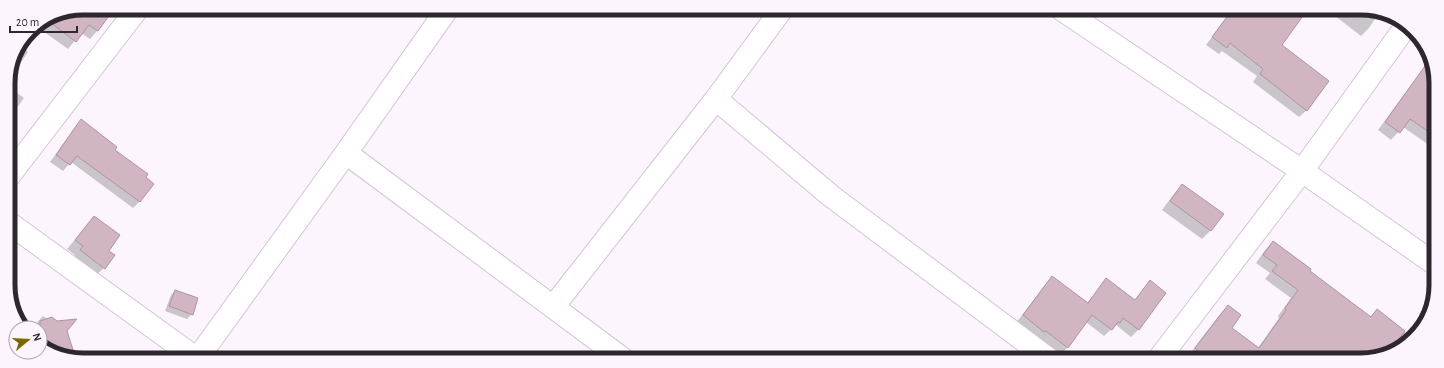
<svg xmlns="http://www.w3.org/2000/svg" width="1444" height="368" font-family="'Alegreya Sans',sans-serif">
<rect width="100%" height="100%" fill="#fdf5fe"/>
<!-- shadow -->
<path fill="#0003" d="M 83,8 L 96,8 L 108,16 L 97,31 L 90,39 L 81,33 L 68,49 L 36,26 L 54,14 Z
M 1232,9 L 1307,9 L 1281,45 L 1307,110 L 1299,117 L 1253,82 L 1257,76 L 1222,51 L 1219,54 L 1206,45 Z
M 1326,9 L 1376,9 L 1380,12 L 1368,29 L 1361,36 Z
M 22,47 L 28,52 L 8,80 L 8,78 Z
M 1430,59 L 1435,68 L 1435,139 L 1429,145 L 1403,127 L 1391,140 L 1378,130 Z
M 8,86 L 24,98 L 8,120 Z
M 81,120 L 144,178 L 140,201 L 133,208 L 71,162 L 63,171 L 50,162 L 75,127 Z
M 1182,185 L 1210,231 L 1202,239 L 1162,210 L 1174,194 Z
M 94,217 L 108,251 L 104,268 L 95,276 L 72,259 L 75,255 L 67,249 Z
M 1273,242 L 1308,271 L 1370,317 L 1377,311 L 1413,338 L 1410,342 L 1366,360 L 1193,360 L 1188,356 L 1220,314 L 1228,306 L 1230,328 L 1258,348 L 1279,318 L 1278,316 L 1291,298 L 1265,279 L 1270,273 L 1256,263 L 1265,250 Z
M 1052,278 L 1087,303 L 1106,280 L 1134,301 L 1150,281 L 1165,293 L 1138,330 L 1131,337 L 1116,325 L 1104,336 L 1086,322 L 1067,348 L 1060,355 L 1038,337 L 1016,323 L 1045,285 Z
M 175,291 L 192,314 L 187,319 L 165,311 L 171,295 Z
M 43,316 L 66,331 L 40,344 L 40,328 L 32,328 Z
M 21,322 L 30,328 L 24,328 Z"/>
<!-- building -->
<path fill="#d1b5c2" stroke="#af94a1" d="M 83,8 L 100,8 L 99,9 L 109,16 L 98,31 L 89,25 L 76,42 L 46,19 L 54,14 Z
M 1233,9 L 1308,9 L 1282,45 L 1329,81 L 1307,111 L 1260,74 L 1263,69 L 1230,43 L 1227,48 L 1212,37 Z
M 1430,59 L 1435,68 L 1435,136 L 1410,119 L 1400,133 L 1385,122 Z
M 81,119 L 117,147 L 115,150 L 148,174 L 146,177 L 154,184 L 140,202 L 77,156 L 70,165 L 56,155 Z
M 1182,184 L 1224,214 L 1211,231 L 1170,201 Z
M 94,216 L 120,235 L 109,251 L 115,255 L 105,269 L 80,250 L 83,246 L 75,240 Z
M 1273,241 L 1311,269 L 1310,271 L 1371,317 L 1377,309 L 1405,331 L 1391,349 L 1366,360 L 1210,360 L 1195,348 L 1228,305 L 1241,315 L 1232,328 L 1259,348 L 1286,310 L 1285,308 L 1298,290 L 1272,271 L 1277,265 L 1263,255 Z
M 1052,276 L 1088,303 L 1106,278 L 1135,300 L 1150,280 L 1166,293 L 1139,330 L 1123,318 L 1120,323 L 1118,322 L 1112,330 L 1092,315 L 1068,348 L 1046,331 L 1044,332 L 1023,315 Z
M 175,290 L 198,298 L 193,315 L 169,306 Z
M 52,317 L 57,321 L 77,319 L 67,331 L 76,359 L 68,359 L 40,344 L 40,321 Z"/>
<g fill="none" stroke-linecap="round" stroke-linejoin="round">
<!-- street casing -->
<g stroke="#d6c2d9" stroke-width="24">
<path id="street" d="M 1061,9 L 1302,171 L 1435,264
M 716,99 L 831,196 L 1050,360
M 346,153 L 623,359
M 9,176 L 138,8
M 9,223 L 197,359
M 553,307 L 716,99 L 782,9
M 197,359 L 346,153 L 448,8
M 1158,360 L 1302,171 L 1406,26"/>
</g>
<!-- street -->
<use href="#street" stroke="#fff" stroke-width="22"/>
</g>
<!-- crop -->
<path d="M0 0H1444V368H0ZM83 15H1361A68 68 0 0 1 1429 83V285A68 68 0 0 1 1361 353H83A68 68 0 0 1 15 285V83A68 68 0 0 1 83 15Z" fill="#fdf5fe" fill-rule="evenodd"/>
<path fill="none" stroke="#2e272f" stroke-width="5" d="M83 15H1361A68 68 0 0 1 1429 83V285A68 68 0 0 1 1361 353H83A68 68 0 0 1 15 285V83A68 68 0 0 1 83 15Z"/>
<!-- north arrow -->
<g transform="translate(28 340) rotate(72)"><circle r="19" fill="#fdf5fe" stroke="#aaa3ab"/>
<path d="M0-3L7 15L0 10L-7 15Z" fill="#7b6900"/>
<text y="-6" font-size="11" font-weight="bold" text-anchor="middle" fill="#2e272f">N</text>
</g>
<!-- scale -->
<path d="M10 26v6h67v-6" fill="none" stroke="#2e272f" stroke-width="2"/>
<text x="16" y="26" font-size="12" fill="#2e272f" stroke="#fdf5fe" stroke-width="3" paint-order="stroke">20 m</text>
</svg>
